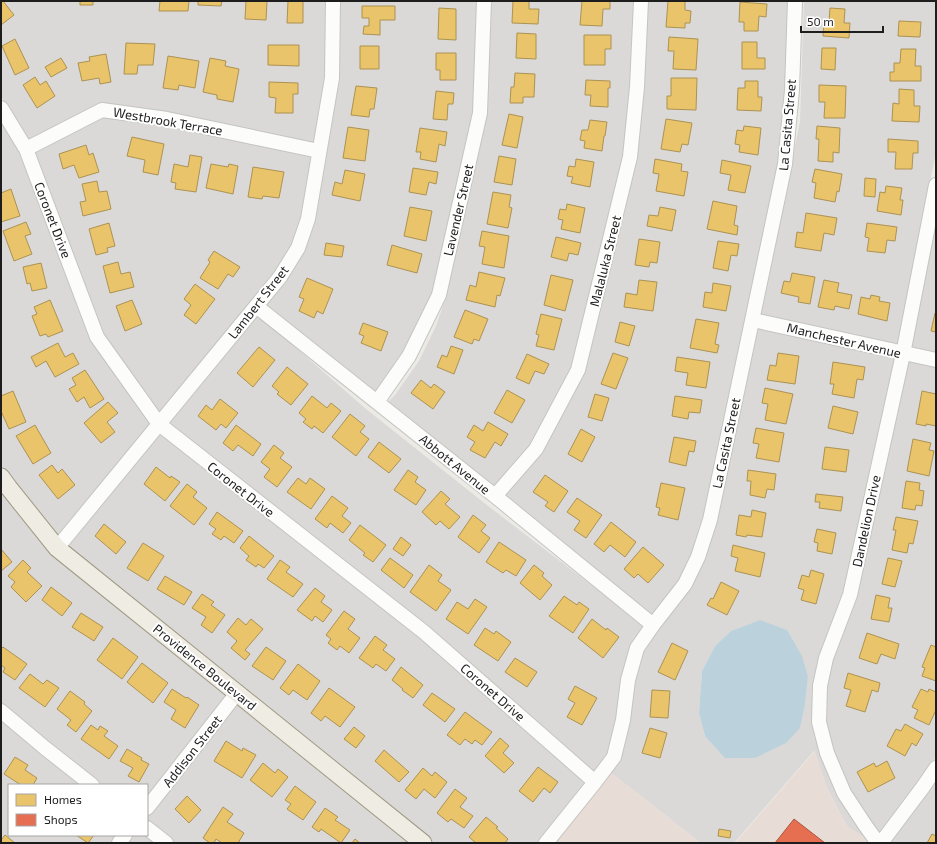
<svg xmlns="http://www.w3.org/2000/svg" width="937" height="844" font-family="'Exo 2',sans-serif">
<rect width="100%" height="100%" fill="#ebeae5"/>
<!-- residential -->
<path fill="#dad9d7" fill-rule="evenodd" d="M 1,1 L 326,1 L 325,78 L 314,144 L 103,104 L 28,141 L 1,96 Z
M 339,1 L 477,1 L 474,112 L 433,294 L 424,323 L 374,400 L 264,305 L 303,250 Z
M 490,1 L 635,1 L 631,86 L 624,156 L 572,368 L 531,446 L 490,493 L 383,407 L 395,395 L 419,361 L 436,326 L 446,297 Z
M 648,1 L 792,1 L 788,120 L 703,519 L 692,555 L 679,581 L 652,616 L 500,500 L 584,372 L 636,158 Z
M 804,1 L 936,1 L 936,152 L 898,347 L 760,315 L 800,122 Z
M 103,115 L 166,125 L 312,155 L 302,217 L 292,245 L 274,274 L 247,306 L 159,414 L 103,335 L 34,152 Z
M 1,120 L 20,151 L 91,339 L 151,424 L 57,538 L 14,485 L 1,466 Z
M 936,218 L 936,355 L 910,349 Z
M 257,314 L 366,409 L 483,502 L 645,626 L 617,719 L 608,755 L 594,773 L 168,424 Z
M 758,326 L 895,358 L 844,594 L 813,722 L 868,840 L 847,826 L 827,788 L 814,751 L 734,843 L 701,843 L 610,772 L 634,682 L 643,651 L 658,628 L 690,587 ZM 760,620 L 808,677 L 805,705 L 800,727 L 705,736 L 699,713 L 702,671 L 715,646 L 731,631 Z
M 908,360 L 936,366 L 936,757 L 918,784 L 879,835 L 850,791 L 833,752 L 826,721 L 826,686 Z
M 160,433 L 420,636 L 587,783 L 538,843 L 432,843 L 65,547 Z
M 1,488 L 229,694 L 147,798 L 147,785 L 102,785 L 49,744 L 1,703 Z
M 238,702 L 413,843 L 175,843 L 147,821 L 147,818 Z
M 1,719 L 83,785 L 9,785 L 9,835 L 118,835 L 111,843 L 1,843 Z
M 936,779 L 936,843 L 888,843 Z
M 133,835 L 146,835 L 156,843 L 127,843 Z"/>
<!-- commercial -->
<path fill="#e8dcd7" d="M 815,751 L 827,788 L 847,826 L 868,840 L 869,841 L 867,843 L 735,843 Z
M 610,772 L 701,843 L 554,843 L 600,786 L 604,782 L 603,781 Z"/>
<!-- water -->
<path fill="#bbd2dc" d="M 760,620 L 787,630 L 802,656 L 808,677 L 805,705 L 800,728 L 786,743 L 755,758 L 725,758 L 705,736 L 699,713 L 702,671 L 715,646 L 731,631 Z"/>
<!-- homes -->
<path fill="#e9c46a" stroke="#ac9253" d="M 1,1 L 3,1 L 14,15 L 1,25 Z
M 80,1 L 93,1 L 93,5 L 80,5 Z
M 160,1 L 189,1 L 188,11 L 159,11 Z
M 198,1 L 222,1 L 221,6 L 198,5 Z
M 246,1 L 267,1 L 266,20 L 245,19 Z
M 288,1 L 303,1 L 303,23 L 287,23 Z
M 513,1 L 529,1 L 529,9 L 539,9 L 538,24 L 512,23 Z
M 582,1 L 610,1 L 610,9 L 603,9 L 602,26 L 580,25 Z
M 668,1 L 685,1 L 685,10 L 691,11 L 690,23 L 685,23 L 685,28 L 666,27 Z
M 740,2 L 767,4 L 766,17 L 759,16 L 758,31 L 744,31 L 744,22 L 739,22 Z
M 362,6 L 395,6 L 395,20 L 380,20 L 380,35 L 363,34 L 364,26 L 369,26 L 369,18 L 362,18 Z
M 439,8 L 456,9 L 456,40 L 438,39 Z
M 830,8 L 845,9 L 844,23 L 850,23 L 849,38 L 823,36 L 824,21 L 829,22 Z
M 899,21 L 921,22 L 920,37 L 898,36 Z
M 517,33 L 536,34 L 536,59 L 516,58 Z
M 584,35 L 611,35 L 611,49 L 605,49 L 605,65 L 584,65 Z
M 669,37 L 698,39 L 696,70 L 673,69 L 674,51 L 668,51 Z
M 15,39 L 29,68 L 15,75 L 2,46 Z
M 742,42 L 757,42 L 757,58 L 765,58 L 765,69 L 742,69 Z
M 126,43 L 155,44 L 153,65 L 138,65 L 137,74 L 124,74 Z
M 268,45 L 299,45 L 299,66 L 268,65 Z
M 360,46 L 379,46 L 379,69 L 360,69 Z
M 822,48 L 836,48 L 835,70 L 821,69 Z
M 901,49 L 916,49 L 915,66 L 921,66 L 921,81 L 890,81 L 890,72 L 894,72 L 894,63 L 900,63 Z
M 436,53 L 456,53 L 456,80 L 440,80 L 440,70 L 436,70 Z
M 106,54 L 111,82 L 100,84 L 99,78 L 82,81 L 78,63 L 90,61 L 89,57 Z
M 168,56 L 199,61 L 195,88 L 179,85 L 178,90 L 163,88 Z
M 61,58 L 67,68 L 51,77 L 45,67 Z
M 210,58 L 226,61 L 225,66 L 239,69 L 233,102 L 217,99 L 217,95 L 203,92 Z
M 515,73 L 535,74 L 534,97 L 523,97 L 523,103 L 510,103 L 511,87 L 514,87 Z
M 35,77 L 40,85 L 46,81 L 55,96 L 37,108 L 23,85 Z
M 671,78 L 697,78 L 696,110 L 667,109 L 667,96 L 671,96 Z
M 586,80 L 610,81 L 610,88 L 608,88 L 608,107 L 590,106 L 591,95 L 585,95 Z
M 745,81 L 758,81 L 758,97 L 762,97 L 761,111 L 737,110 L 738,88 L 745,88 Z
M 269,82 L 298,83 L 298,94 L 293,94 L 293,113 L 275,113 L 276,98 L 269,97 Z
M 819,85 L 846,86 L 845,118 L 824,118 L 825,102 L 819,102 Z
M 356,86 L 377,88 L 374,109 L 370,109 L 369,117 L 351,115 Z
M 899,89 L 914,90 L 914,106 L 920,106 L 919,122 L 892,121 L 893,103 L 899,104 Z
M 436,91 L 454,93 L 453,104 L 448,104 L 447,120 L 433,119 Z
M 509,114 L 523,117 L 517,148 L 502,145 Z
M 666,119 L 692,123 L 688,145 L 682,144 L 680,152 L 661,149 Z
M 590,120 L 607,122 L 605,136 L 604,136 L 602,151 L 584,148 L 585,141 L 580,140 L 582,130 L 588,130 Z
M 744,126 L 761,128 L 758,155 L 739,152 L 740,145 L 735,144 L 737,130 L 743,131 Z
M 817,126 L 840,128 L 839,153 L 833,152 L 833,162 L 818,161 L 819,139 L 816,139 Z
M 348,127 L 369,130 L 365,161 L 343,158 Z
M 420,128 L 447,132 L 445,146 L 439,144 L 436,162 L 420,159 L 421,152 L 416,152 Z
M 132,137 L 164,144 L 158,175 L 143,172 L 145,160 L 127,156 Z
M 888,139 L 918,141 L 918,153 L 913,153 L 912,169 L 895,169 L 896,152 L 888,152 Z
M 86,145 L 89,155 L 93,153 L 99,172 L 79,178 L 74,165 L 63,169 L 59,154 Z
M 190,155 L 202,157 L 196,192 L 175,189 L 176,183 L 171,182 L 174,164 L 188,167 Z
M 499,156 L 516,159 L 512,185 L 494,182 Z
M 576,159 L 594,162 L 590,187 L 571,183 L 573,177 L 567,176 L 569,166 L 575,167 Z
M 655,159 L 682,164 L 681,171 L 688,172 L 684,196 L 656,191 L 659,174 L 653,173 Z
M 722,160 L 751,166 L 745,193 L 728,190 L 731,175 L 720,173 Z
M 211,164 L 228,167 L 229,164 L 238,166 L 233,194 L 206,188 Z
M 253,167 L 284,172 L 279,198 L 263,196 L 262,199 L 248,197 Z
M 413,168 L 438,172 L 436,184 L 429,182 L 426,195 L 409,192 Z
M 815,169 L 842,174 L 839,192 L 837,191 L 835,202 L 814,198 L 816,183 L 812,182 Z
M 345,170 L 365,174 L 360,201 L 332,195 L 335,182 L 342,184 Z
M 865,178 L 876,179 L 875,197 L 864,196 Z
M 97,181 L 99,192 L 107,191 L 111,209 L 83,216 L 80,202 L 86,201 L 82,184 Z
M 886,186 L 902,188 L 900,200 L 903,200 L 901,215 L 877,211 L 880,192 L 885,193 Z
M 11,189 L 20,216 L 1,222 L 1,193 Z
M 493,192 L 511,195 L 509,207 L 512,208 L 508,228 L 487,224 Z
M 713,201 L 737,206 L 734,225 L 738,226 L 737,235 L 707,229 Z
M 567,204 L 585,208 L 580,233 L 561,229 L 563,220 L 558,219 L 560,209 L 566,210 Z
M 410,207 L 432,211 L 426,241 L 404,236 Z
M 660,207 L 676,210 L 672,231 L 647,226 L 649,215 L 658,216 Z
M 806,213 L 837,218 L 834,235 L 824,233 L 821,251 L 795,247 L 797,232 L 803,233 Z
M 26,222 L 31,234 L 25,236 L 32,254 L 14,261 L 3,231 Z
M 109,223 L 115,246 L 107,248 L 108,252 L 96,255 L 89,229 Z
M 867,223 L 897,227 L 895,241 L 887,240 L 885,253 L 867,251 L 869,238 L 865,237 Z
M 482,231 L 509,236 L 504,268 L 482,264 L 485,247 L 479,246 Z
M 556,237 L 581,243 L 578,255 L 569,253 L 567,261 L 551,257 Z
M 639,239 L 660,242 L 657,263 L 650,262 L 649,267 L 635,265 Z
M 718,241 L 739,244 L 737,256 L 731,255 L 728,271 L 713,268 Z
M 326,243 L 344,246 L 342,257 L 324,255 Z
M 392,245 L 422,254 L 417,273 L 387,265 Z
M 214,251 L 240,267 L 233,277 L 228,274 L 218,289 L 200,278 L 210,262 L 208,260 Z
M 118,262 L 121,274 L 130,272 L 134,287 L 110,293 L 103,266 Z
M 41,263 L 47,288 L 32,291 L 30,283 L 27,284 L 23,267 Z
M 479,272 L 505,278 L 500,296 L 497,295 L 495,307 L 466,300 L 470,285 L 476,287 Z
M 792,273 L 815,277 L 810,304 L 798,302 L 799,297 L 781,293 L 784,281 L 790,282 Z
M 551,275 L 573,280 L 565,311 L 544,305 Z
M 307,278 L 333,289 L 323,314 L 317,311 L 314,318 L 299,311 L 304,299 L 299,297 Z
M 639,280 L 657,282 L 653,311 L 624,307 L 626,293 L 637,295 Z
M 824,280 L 839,283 L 837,292 L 852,295 L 849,309 L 835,306 L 834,310 L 818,307 Z
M 713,283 L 731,286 L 726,311 L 703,307 L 705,292 L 712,293 Z
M 195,284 L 215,299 L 196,324 L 184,315 L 191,305 L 184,299 Z
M 871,295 L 880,297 L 879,301 L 890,303 L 887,321 L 858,314 L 861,297 L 870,299 Z
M 50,300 L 63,331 L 48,337 L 46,334 L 40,336 L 32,316 L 37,314 L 34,307 Z
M 132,300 L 142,324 L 125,331 L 116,306 Z
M 465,310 L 488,319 L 479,341 L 474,339 L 472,344 L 454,337 Z
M 935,313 L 936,313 L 936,332 L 931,331 Z
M 541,314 L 562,319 L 554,350 L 536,346 L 539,335 L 536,334 Z
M 696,319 L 719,323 L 715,344 L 719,345 L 717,353 L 690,348 Z
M 620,322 L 635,326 L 629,346 L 615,342 Z
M 363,323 L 388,332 L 381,351 L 361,343 L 364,336 L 359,334 Z
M 58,343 L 65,357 L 73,353 L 79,364 L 55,377 L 46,361 L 36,367 L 31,357 Z
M 451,346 L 463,350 L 454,374 L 437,367 L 442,355 L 447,357 Z
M 259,347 L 275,360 L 253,387 L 237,373 Z
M 613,353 L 628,358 L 616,389 L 601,384 Z
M 778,353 L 799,356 L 795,384 L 767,380 L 770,365 L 776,366 Z
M 527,354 L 549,364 L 544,374 L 535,371 L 529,384 L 516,378 Z
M 677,357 L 710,362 L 706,388 L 686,385 L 688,373 L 675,371 Z
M 833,362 L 865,367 L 863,380 L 857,379 L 854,398 L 832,394 L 834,384 L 830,384 Z
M 287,367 L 308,384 L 291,405 L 277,394 L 279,392 L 272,386 Z
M 85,370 L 104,399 L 90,408 L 84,397 L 77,402 L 69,389 L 76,385 L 72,378 Z
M 421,380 L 431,388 L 434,384 L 445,392 L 433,409 L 411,393 Z
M 765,388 L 793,394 L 786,424 L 765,420 L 768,404 L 762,403 Z
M 507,390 L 525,400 L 512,423 L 494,413 Z
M 13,391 L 26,422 L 9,429 L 1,411 L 1,396 Z
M 922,391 L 936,394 L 936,426 L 926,424 L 926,426 L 916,424 Z
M 595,394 L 609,398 L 602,421 L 588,417 Z
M 312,396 L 327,408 L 331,403 L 341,411 L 323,433 L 314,426 L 312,429 L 303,422 L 306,419 L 299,413 Z
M 675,396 L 702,400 L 700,413 L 689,412 L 688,419 L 672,416 Z
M 220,399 L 238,413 L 226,428 L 221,424 L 216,430 L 198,416 L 206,405 L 212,410 Z
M 108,402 L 118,413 L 107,422 L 115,432 L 101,443 L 84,423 Z
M 833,406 L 858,412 L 853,434 L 828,428 Z
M 350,414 L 365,426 L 360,432 L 369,439 L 356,456 L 332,437 Z
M 488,422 L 508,434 L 501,446 L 495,442 L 485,458 L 470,450 L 475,442 L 467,437 L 474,425 L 483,431 Z
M 35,425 L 51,453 L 33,464 L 16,436 Z
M 236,425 L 261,444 L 253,456 L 238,445 L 233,451 L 223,443 Z
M 756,428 L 784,433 L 779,462 L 756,458 L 759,444 L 753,443 Z
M 581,429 L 595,437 L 582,462 L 568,454 Z
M 674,437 L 696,441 L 694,452 L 689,451 L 686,466 L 669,462 Z
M 913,439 L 931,443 L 929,450 L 934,451 L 929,476 L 907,471 Z
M 379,442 L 401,459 L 389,473 L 368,457 Z
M 274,445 L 284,453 L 280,458 L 292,467 L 277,487 L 264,477 L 270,469 L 261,462 Z
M 825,447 L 849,450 L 846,472 L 822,469 Z
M 52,465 L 58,473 L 62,469 L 75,485 L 58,499 L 39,475 Z
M 156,467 L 170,478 L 171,476 L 180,482 L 165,501 L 144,484 Z
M 408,470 L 418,477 L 415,482 L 426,490 L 416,505 L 394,490 Z
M 748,470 L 776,474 L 774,490 L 767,489 L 765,498 L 750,495 L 751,481 L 747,481 Z
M 545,475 L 568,491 L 554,512 L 545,506 L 548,502 L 533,492 Z
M 298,478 L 306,484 L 310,478 L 325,489 L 311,509 L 287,492 Z
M 906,481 L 920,483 L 919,490 L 924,491 L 922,506 L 916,505 L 915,510 L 902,508 Z
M 661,483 L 685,488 L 678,520 L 658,515 L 660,508 L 656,507 Z
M 187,484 L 197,492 L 193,497 L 207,508 L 194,525 L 170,506 Z
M 441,491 L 450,499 L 445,504 L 460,517 L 449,529 L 440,521 L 436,525 L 422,512 Z
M 816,494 L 843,497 L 841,511 L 819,508 L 820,502 L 815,502 Z
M 332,496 L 348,508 L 342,516 L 351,523 L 343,533 L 330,523 L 327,528 L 315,519 Z
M 577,498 L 602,515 L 586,538 L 574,530 L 580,521 L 567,512 Z
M 752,510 L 766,513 L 762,537 L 747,535 L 746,537 L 736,535 L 739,515 L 751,517 Z
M 217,512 L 243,531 L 234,543 L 224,536 L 221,540 L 212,534 L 216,529 L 209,524 Z
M 473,515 L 486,525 L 481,531 L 490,538 L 479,553 L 458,537 Z
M 896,517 L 918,521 L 913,544 L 909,543 L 907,553 L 892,550 L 896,530 L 893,530 Z
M 611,522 L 636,542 L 625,557 L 610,545 L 604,552 L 594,544 Z
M 104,524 L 126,542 L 116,554 L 95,536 Z
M 360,525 L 386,545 L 373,562 L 363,555 L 365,553 L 349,540 Z
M 817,529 L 836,533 L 832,554 L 817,551 L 818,543 L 814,542 Z
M 249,536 L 274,556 L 264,568 L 258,564 L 256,567 L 246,560 L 249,556 L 240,548 Z
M 401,537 L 411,545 L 403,556 L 393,549 Z
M 499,542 L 526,560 L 516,576 L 506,570 L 503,573 L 486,562 Z
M 143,543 L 164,556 L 148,581 L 127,568 Z
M 733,545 L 765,553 L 760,577 L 735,571 L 738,558 L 731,556 Z
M 643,547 L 664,565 L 648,583 L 638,574 L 634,578 L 624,569 Z
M 1,549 L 12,562 L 1,571 Z
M 390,558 L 413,575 L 404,588 L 381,570 Z
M 888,558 L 902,561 L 895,587 L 882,584 Z
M 23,560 L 31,568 L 27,572 L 42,586 L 26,602 L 11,587 L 15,582 L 8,576 Z
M 280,560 L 290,567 L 286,572 L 303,584 L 293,597 L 267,579 Z
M 429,565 L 442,575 L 438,581 L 451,590 L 436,611 L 410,592 Z
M 534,565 L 544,573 L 542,576 L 552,585 L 540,600 L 520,583 Z
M 811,570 L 824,574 L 816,604 L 801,600 L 804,590 L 798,588 L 802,575 L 809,577 Z
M 165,576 L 192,592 L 184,605 L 157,589 Z
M 721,582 L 739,591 L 727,615 L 707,605 L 711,598 L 713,599 Z
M 51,587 L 72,603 L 62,616 L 42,600 Z
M 315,588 L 325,596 L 321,602 L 332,610 L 323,622 L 315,616 L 312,621 L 297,610 Z
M 202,594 L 214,602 L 211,605 L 225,615 L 212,633 L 201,625 L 206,617 L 192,608 Z
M 876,595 L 890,598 L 888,608 L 892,608 L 889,622 L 871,619 Z
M 564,596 L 577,605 L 579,602 L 589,609 L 573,633 L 549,616 Z
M 475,599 L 487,607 L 468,634 L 446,619 L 457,602 L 468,609 Z
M 344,611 L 355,619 L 348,629 L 360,638 L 349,653 L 340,646 L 337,650 L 328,643 L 331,639 L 326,635 Z
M 81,613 L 103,627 L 94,641 L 72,627 Z
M 238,618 L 246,625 L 251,619 L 263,629 L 245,650 L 250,654 L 245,660 L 231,648 L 237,641 L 227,632 Z
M 592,619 L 606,630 L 607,628 L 619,637 L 603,658 L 578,638 Z
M 485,628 L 494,634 L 496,631 L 511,642 L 498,661 L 474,645 Z
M 867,633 L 899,644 L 895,659 L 881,654 L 877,664 L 859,658 Z
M 375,636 L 387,645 L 383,650 L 395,659 L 386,671 L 376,664 L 373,668 L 359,658 Z
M 113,638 L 138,657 L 122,679 L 97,660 Z
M 672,643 L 688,651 L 675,680 L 658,672 Z
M 931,645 L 936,647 L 936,681 L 922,676 L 925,668 L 922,667 Z
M 3,647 L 27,664 L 15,680 L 3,672 L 5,668 L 1,665 L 1,649 Z
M 266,647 L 286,661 L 273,680 L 252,666 Z
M 515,658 L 537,672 L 527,687 L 505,672 Z
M 142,663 L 168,683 L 153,703 L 127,682 Z
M 298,664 L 320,681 L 307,700 L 293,690 L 289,695 L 280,688 Z
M 401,667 L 423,685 L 413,698 L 402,690 L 403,689 L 392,680 Z
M 848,673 L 880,683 L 878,692 L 872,690 L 865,712 L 846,706 L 851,690 L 844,688 Z
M 30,674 L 43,684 L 47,680 L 59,688 L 45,707 L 19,688 Z
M 575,686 L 597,698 L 582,725 L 567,717 L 575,703 L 568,699 Z
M 329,688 L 355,707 L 340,727 L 325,716 L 321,721 L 311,713 Z
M 172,689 L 186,698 L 187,697 L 199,705 L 185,728 L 171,719 L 176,710 L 164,702 Z
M 921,689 L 928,692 L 929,689 L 936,692 L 936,710 L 929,725 L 914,718 L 918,710 L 912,707 Z
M 652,690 L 670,691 L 668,718 L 650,717 Z
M 70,691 L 85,702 L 84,704 L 92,711 L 76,732 L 67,725 L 71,720 L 57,709 Z
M 432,693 L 455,709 L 445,722 L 423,705 Z
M 465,712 L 492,732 L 482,745 L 475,740 L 472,744 L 465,739 L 460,745 L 447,735 Z
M 905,724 L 923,734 L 916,746 L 912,743 L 905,756 L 887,746 L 896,729 L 901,731 Z
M 91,725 L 98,730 L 100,726 L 108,731 L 104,736 L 118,746 L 109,759 L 81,739 Z
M 354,727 L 365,736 L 356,748 L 344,739 Z
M 650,728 L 667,733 L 660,758 L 642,753 Z
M 500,738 L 509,746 L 503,753 L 514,763 L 504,773 L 485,756 Z
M 226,741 L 242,751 L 243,748 L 256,755 L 242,778 L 214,761 Z
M 127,749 L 142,758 L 141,760 L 149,764 L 139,782 L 128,776 L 133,768 L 120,761 Z
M 384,750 L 409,772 L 399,782 L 375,761 Z
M 15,757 L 28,765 L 25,770 L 37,778 L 33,785 L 21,785 L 4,774 Z
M 887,761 L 895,778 L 868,792 L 857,772 L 874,763 L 876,767 Z
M 263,763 L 275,773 L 278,769 L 288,777 L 272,797 L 250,780 Z
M 538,767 L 558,782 L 550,793 L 544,788 L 533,802 L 519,791 Z
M 423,768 L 432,776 L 435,772 L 447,782 L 435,798 L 424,789 L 416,799 L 405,790 Z
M 295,786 L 316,802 L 303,820 L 287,809 L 291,804 L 285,800 Z
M 455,789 L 467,798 L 460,807 L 473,816 L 464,828 L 451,819 L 448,822 L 437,813 Z
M 187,796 L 201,810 L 189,823 L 175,809 Z
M 223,807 L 233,814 L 227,822 L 244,833 L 238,843 L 222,843 L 216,839 L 214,843 L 210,843 L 203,838 Z
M 325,808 L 338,817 L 335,820 L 350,830 L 341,843 L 321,829 L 319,832 L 312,827 Z
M 486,817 L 498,827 L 496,828 L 508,839 L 505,843 L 476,843 L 469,837 Z
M 719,829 L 731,831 L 730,838 L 718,836 Z
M 932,834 L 936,836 L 936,843 L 927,843 Z
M 5,835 L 15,843 L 1,843 L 1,840 Z
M 76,835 L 94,835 L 88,843 Z
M 355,839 L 360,843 L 352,843 Z"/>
<!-- shops -->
<path fill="#e76f51" stroke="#aa5641" d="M 794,819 L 825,843 L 775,843 Z"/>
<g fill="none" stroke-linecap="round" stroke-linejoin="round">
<!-- minor casing -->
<g stroke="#c4c4c1" stroke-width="16">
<path id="minor" d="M 1,108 L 26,149 L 97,337 L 159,424 L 424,632 L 595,782
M 26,149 L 102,110 L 167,119 L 319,151
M 256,306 L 495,496 L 653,625
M 753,320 L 936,360
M 377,402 L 409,356 L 439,295 L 480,113 L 484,1
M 495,496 L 536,449 L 578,370 L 630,157 L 637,87 L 641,1
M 57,548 L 280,277 L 298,248 L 308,219 L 332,78 L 333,1
M 1,711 L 45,748 L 92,785
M 147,808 L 237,693
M 147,828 L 166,843
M 119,843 L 125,835
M 546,843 L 595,782 L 614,757 L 623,720 L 628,680 L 637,648 L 653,625 L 685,584 L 698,557 L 710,520 L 785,164 L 792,90 L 795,1
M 878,843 L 865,825 L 844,793 L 827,753 L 819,722 L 820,686 L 826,658 L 850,595 L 903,354 L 936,185
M 881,843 L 923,787 L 936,768"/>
</g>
<!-- major casing -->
<g stroke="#a09984" stroke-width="19">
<path id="major" d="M 1,477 L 9,488 L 57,548 L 423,843"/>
</g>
<!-- minor -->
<use href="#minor" stroke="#fcfcfb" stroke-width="14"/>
<!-- major -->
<use href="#major" stroke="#efece4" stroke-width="17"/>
</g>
<g text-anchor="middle" stroke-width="4" stroke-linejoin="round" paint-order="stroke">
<!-- street labels -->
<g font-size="13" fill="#1d1d1d" stroke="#fff">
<text transform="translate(168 121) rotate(10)" y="5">Westbrook Terrace</text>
<text transform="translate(787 125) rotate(-85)" y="5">La Casita Street</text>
<text transform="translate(458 210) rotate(-77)" y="5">Lavender Street</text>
<text transform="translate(53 220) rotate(69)" y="5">Coronet Drive</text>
<text transform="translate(605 261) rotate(-76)" y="5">Malaluka Street</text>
<text transform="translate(258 302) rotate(-52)" y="5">Lambert Street</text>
<text transform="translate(844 340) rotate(13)" y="5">Manchester Avenue</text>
<text transform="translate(726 443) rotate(-78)" y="5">La Casita Street</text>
<text transform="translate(455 464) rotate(39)" y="5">Abbott Avenue</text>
<text transform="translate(241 489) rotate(38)" y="5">Coronet Drive</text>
<text transform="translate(866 521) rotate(-78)" y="5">Dandelion Drive</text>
<text transform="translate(205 667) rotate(39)" y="5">Providence Boulevard</text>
<text transform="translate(493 692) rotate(41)" y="5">Coronet Drive</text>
<text transform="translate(192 751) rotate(-52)" y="5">Addison Street</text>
</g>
</g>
<!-- border -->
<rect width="937" height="844" fill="none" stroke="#1d1d1d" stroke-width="4"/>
<!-- legend -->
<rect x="8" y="784" width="140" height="52" fill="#ffffff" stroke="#a5a5a5"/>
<rect x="16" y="794" width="20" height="12" fill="#e9c46a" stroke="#a5a5a5"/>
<text x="44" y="804" font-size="12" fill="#1d1d1d">Homes</text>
<rect x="16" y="814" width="20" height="12" fill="#e76f51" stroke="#a5a5a5"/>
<text x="44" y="824" font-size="12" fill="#1d1d1d">Shops</text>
<!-- scale -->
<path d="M801 26v6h82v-6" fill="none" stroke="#1d1d1d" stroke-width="2"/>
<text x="807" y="26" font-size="12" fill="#1d1d1d" stroke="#ffffff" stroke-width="3" paint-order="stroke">50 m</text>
</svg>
